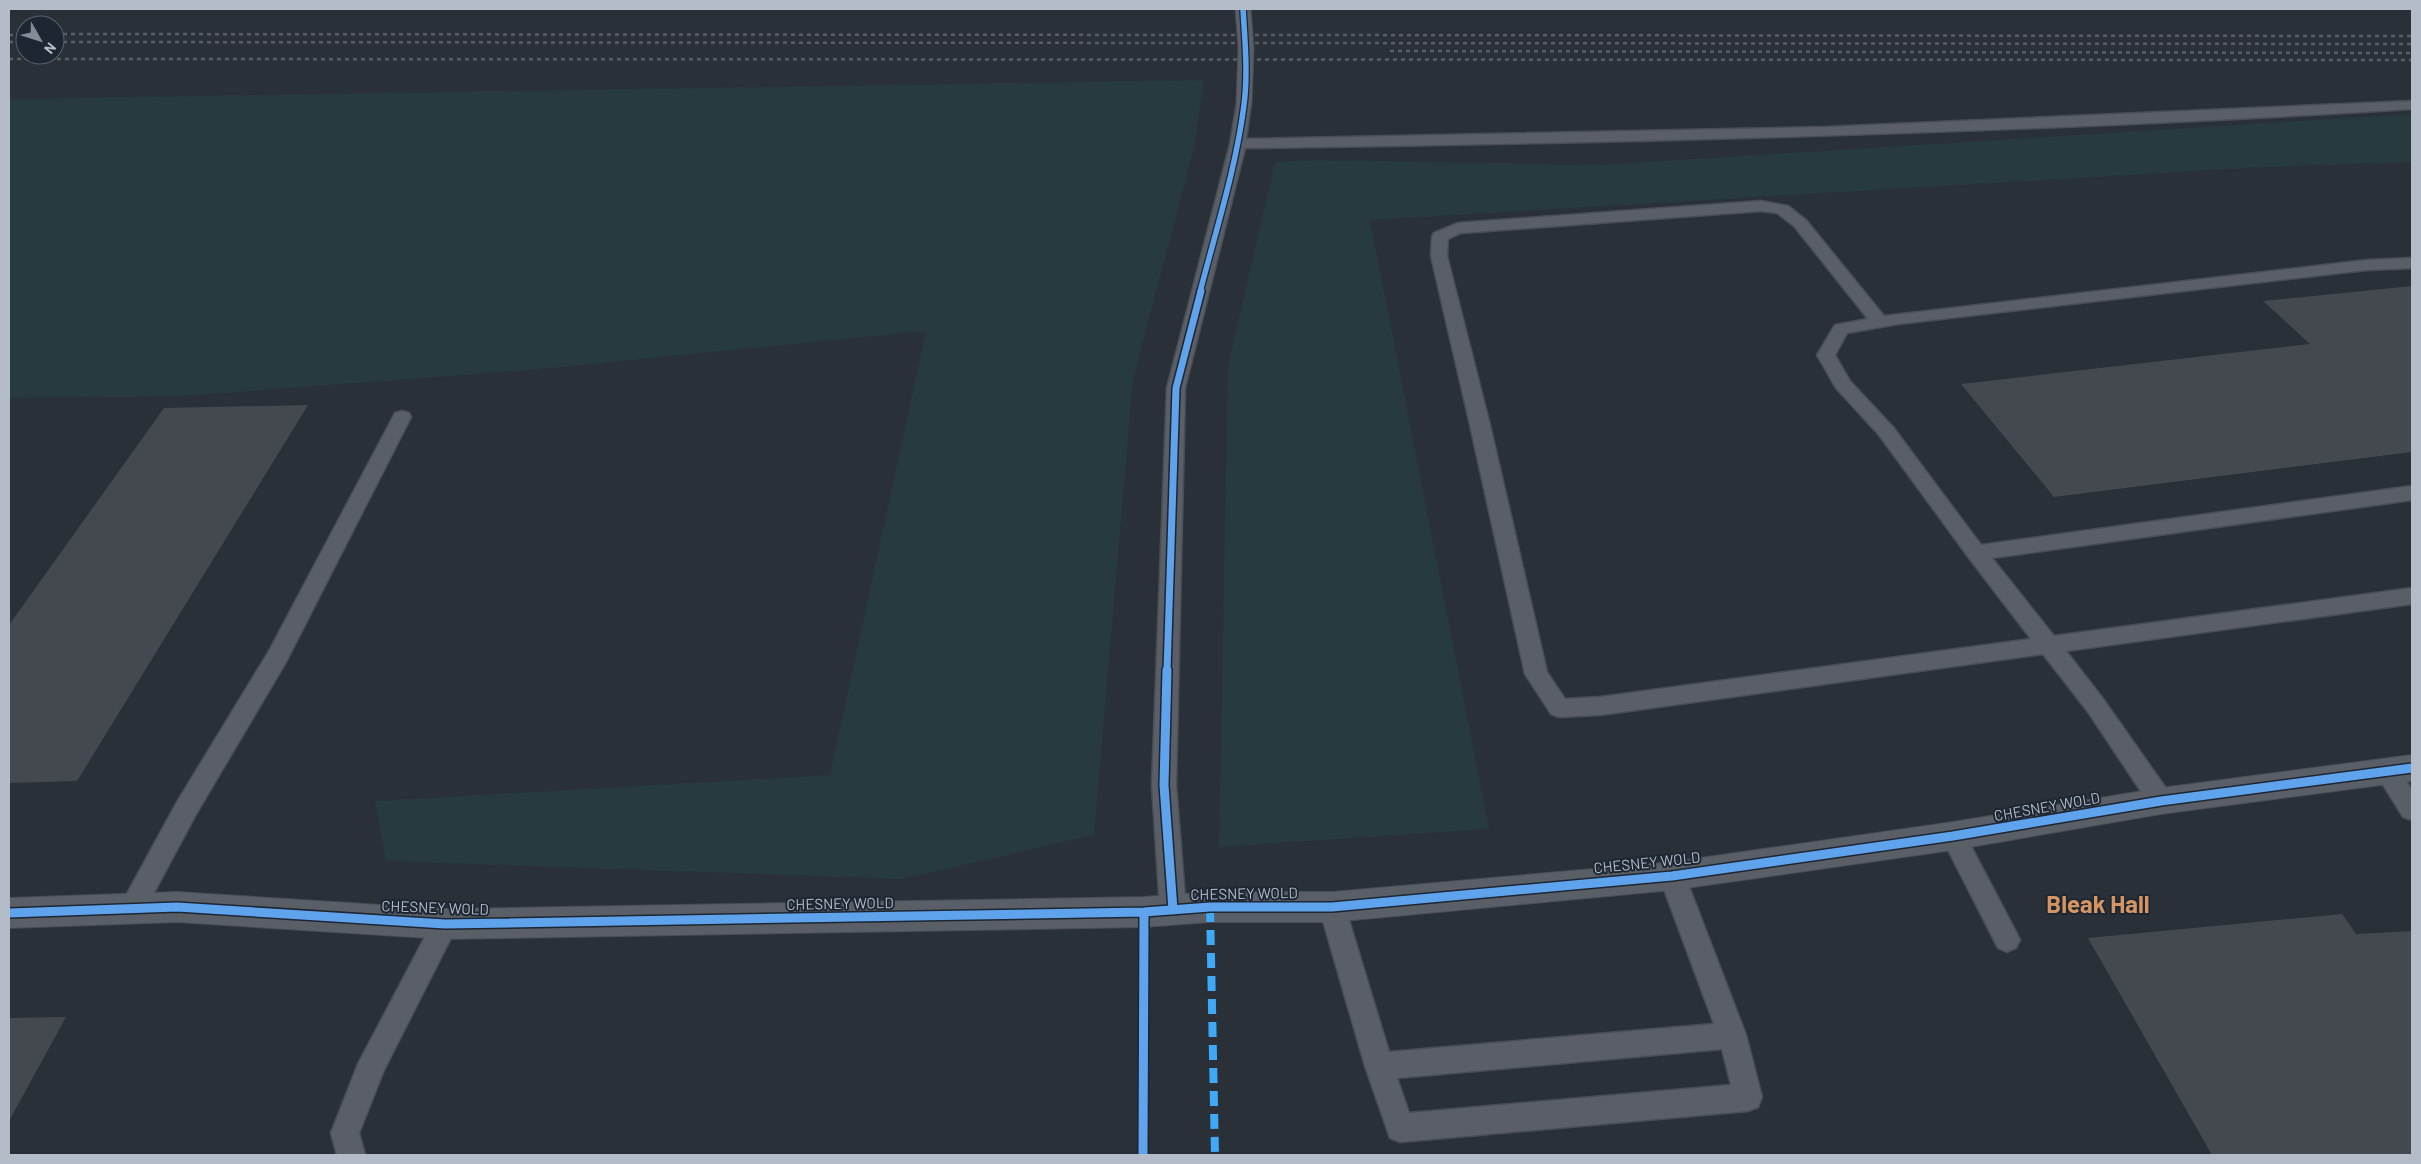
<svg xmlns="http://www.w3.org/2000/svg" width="2421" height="1164" font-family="Barlow,sans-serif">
<rect width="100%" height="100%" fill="#2a3038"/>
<!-- green -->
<path fill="#273a3e" d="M 1204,80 L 1194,148 L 1133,379 L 1094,835 L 902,879 L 386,861 L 375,801 L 830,775 L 926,331 L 530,370 L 183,396 L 9,398 L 9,99 Z
M 2412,114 L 2412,162 L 2263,167 L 1370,220 L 1489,829 L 1219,847 L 1228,366 L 1275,162 L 1319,160 L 1596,165 Z"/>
<!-- building -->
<path fill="#444950" d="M 2412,286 L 2412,452 L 2054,497 L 1961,384 L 2310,344 L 2263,301 Z
M 308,405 L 77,781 L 9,783 L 9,625 L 164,408 Z
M 2342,914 L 2356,934 L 2412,931 L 2412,1155 L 2212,1155 L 2088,938 Z
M 66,1017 L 9,1121 L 9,1018 Z"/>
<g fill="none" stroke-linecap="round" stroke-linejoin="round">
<!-- lane casing -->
<g stroke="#484c53" stroke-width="3">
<path id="lane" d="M 1244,99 L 1251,103 L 1246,139 L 1825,127 L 2412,101 L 2412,109 C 2024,133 1634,143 1245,148 L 1185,388 L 1176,785 L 1186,910 L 1182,918 L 1173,921 L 1164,918 L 1160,910 L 1152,785 L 1167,388 L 1230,144 L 1237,103 Z
M 1761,201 L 1788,206 L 1806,220 L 1884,316 L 2367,260 L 2412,258 L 2412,268 L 2367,270 L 1898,324 L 1847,333 L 1835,355 L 1850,381 L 1893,427 L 1981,545 L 2412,486 L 2412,500 L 1992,558 L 2054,636 L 2412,588 L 2412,604 L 2066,651 L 2104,700 L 2170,794 L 2173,801 L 2170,808 L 2161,811 L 2152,808 L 2088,712 L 2043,654 L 1600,715 L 1559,717 L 1551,714 L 1525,674 L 1470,425 L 1431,256 L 1432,237 L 1434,233 L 1458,223 ZM 1761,211 L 1777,213 L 1794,226 L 1868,319 L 1835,325 L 1817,355 L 1836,388 L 1879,435 L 1969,558 L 2031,639 L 1600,697 L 1565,699 L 1547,672 L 1490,425 L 1447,256 L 1448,239 L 1461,233 Z
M 402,411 L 409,413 L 411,417 L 286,662 L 195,816 L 141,917 L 132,920 L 123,917 L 119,909 L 123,901 L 177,802 L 269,651 L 393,417 L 395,413 Z
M 2387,762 L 2395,765 L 2412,790 L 2412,820 L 2403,817 L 2375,772 L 2379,765 Z
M 1953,825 L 1962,829 L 2016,932 L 2020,940 L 2016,948 L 2007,952 L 1998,948 L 1941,836 L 1944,829 Z
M 1672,865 L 1681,868 L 1685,876 L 1746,1035 L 1762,1097 L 1758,1107 L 1748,1111 L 1400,1142 L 1390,1138 L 1365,1066 L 1319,907 L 1323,899 L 1332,896 L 1341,899 L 1345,907 L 1389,1052 L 1714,1024 L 1659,876 L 1663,868 ZM 1722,1049 L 1731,1085 L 1409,1113 L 1397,1078 Z
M 445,912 L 454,916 L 458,924 L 384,1070 L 359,1133 L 365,1155 L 337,1155 L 331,1133 L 358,1064 L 436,916 Z"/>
</g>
<!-- street casing -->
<g stroke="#484c53" stroke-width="2">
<path id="street" d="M 2412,755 L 2412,781 L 2161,814 L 1953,850 L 1672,890 L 1332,922 L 1210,922 L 1144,927 L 445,939 L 177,922 L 9,928 L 9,898 L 177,892 L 445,909 L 1144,897 L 1210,892 L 1332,892 L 1672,862 L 1953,822 L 2161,788 Z"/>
</g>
<!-- lane -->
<use href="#lane" fill="#5a5e66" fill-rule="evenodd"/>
<!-- street -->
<use href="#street" fill="#5a5e66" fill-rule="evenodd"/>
<!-- rail -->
<path stroke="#595d64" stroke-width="2.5" stroke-dasharray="4 4" stroke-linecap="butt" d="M 55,34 L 2412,36
M 9,35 L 25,35
M 9,42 L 25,42
M 55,42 L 2412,44
M 1390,51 L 2412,53
M 9,59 L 2412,60"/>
<!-- lane-bridge casing -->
<g stroke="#484c53" stroke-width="17" stroke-linecap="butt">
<path id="lane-bridge" d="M 1243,9 L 1246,48 L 1244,103"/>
</g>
<!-- lane-bridge -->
<use href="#lane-bridge" stroke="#5a5e66" stroke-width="15"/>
<!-- quiet -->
<path stroke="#3fa9f5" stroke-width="8" stroke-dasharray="15 8" stroke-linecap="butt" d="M 1210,907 L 1215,1155"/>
<!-- cycleway-far2 casing -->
<g stroke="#1d2633" stroke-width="8">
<path id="cycleway-far2" d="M 1200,292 C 1216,230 1236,168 1244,105 C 1248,73 1245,41 1243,9"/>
</g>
<!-- cycleway-far1 casing -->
<g stroke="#1d2633" stroke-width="10">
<path id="cycleway-far1" d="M 1167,671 L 1176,388 L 1201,291"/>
</g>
<!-- cycleway casing -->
<g stroke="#1d2633" stroke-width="12">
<path id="cycleway" d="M 1167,670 L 1164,785 L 1173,910
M 9,913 L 177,907 L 445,924 L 1144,912 L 1210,907 L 1332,907 L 1672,876 L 1953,836 L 2161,801 L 2412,768
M 1143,1155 L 1144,912"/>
</g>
<!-- cycleway-far2 -->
<use href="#cycleway-far2" stroke="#60a3ed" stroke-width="5.5"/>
<!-- cycleway-far1 -->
<use href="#cycleway-far1" stroke="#60a3ed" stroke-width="7"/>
<!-- cycleway -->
<use href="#cycleway" stroke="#60a3ed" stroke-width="9"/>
</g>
<g text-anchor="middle" stroke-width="4" stroke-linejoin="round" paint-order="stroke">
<!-- street labels -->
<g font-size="15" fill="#b4bcc9" stroke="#1d2633">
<text transform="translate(2047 807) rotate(-10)" y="5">CHESNEY WOLD</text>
<text transform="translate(1647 863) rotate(-6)" y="5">CHESNEY WOLD</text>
<text transform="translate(1244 894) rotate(-1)" y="5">CHESNEY WOLD</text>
<text transform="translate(840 904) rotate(-1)" y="5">CHESNEY WOLD</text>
<text transform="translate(435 908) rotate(2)" y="5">CHESNEY WOLD</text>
</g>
<!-- near-district labels -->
<g font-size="24" font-weight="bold" fill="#d59563" stroke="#1d2633">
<text x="2098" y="913">Bleak Hall</text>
</g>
</g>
<!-- border -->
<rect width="2421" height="1164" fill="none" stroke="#b4bcc9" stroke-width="20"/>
<!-- north arrow -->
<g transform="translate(40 40) rotate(129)"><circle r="24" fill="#1d2633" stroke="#59626f"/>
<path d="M0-4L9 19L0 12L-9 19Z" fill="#848b96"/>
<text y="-8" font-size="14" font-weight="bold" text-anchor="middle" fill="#b4bcc9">N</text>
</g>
</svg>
